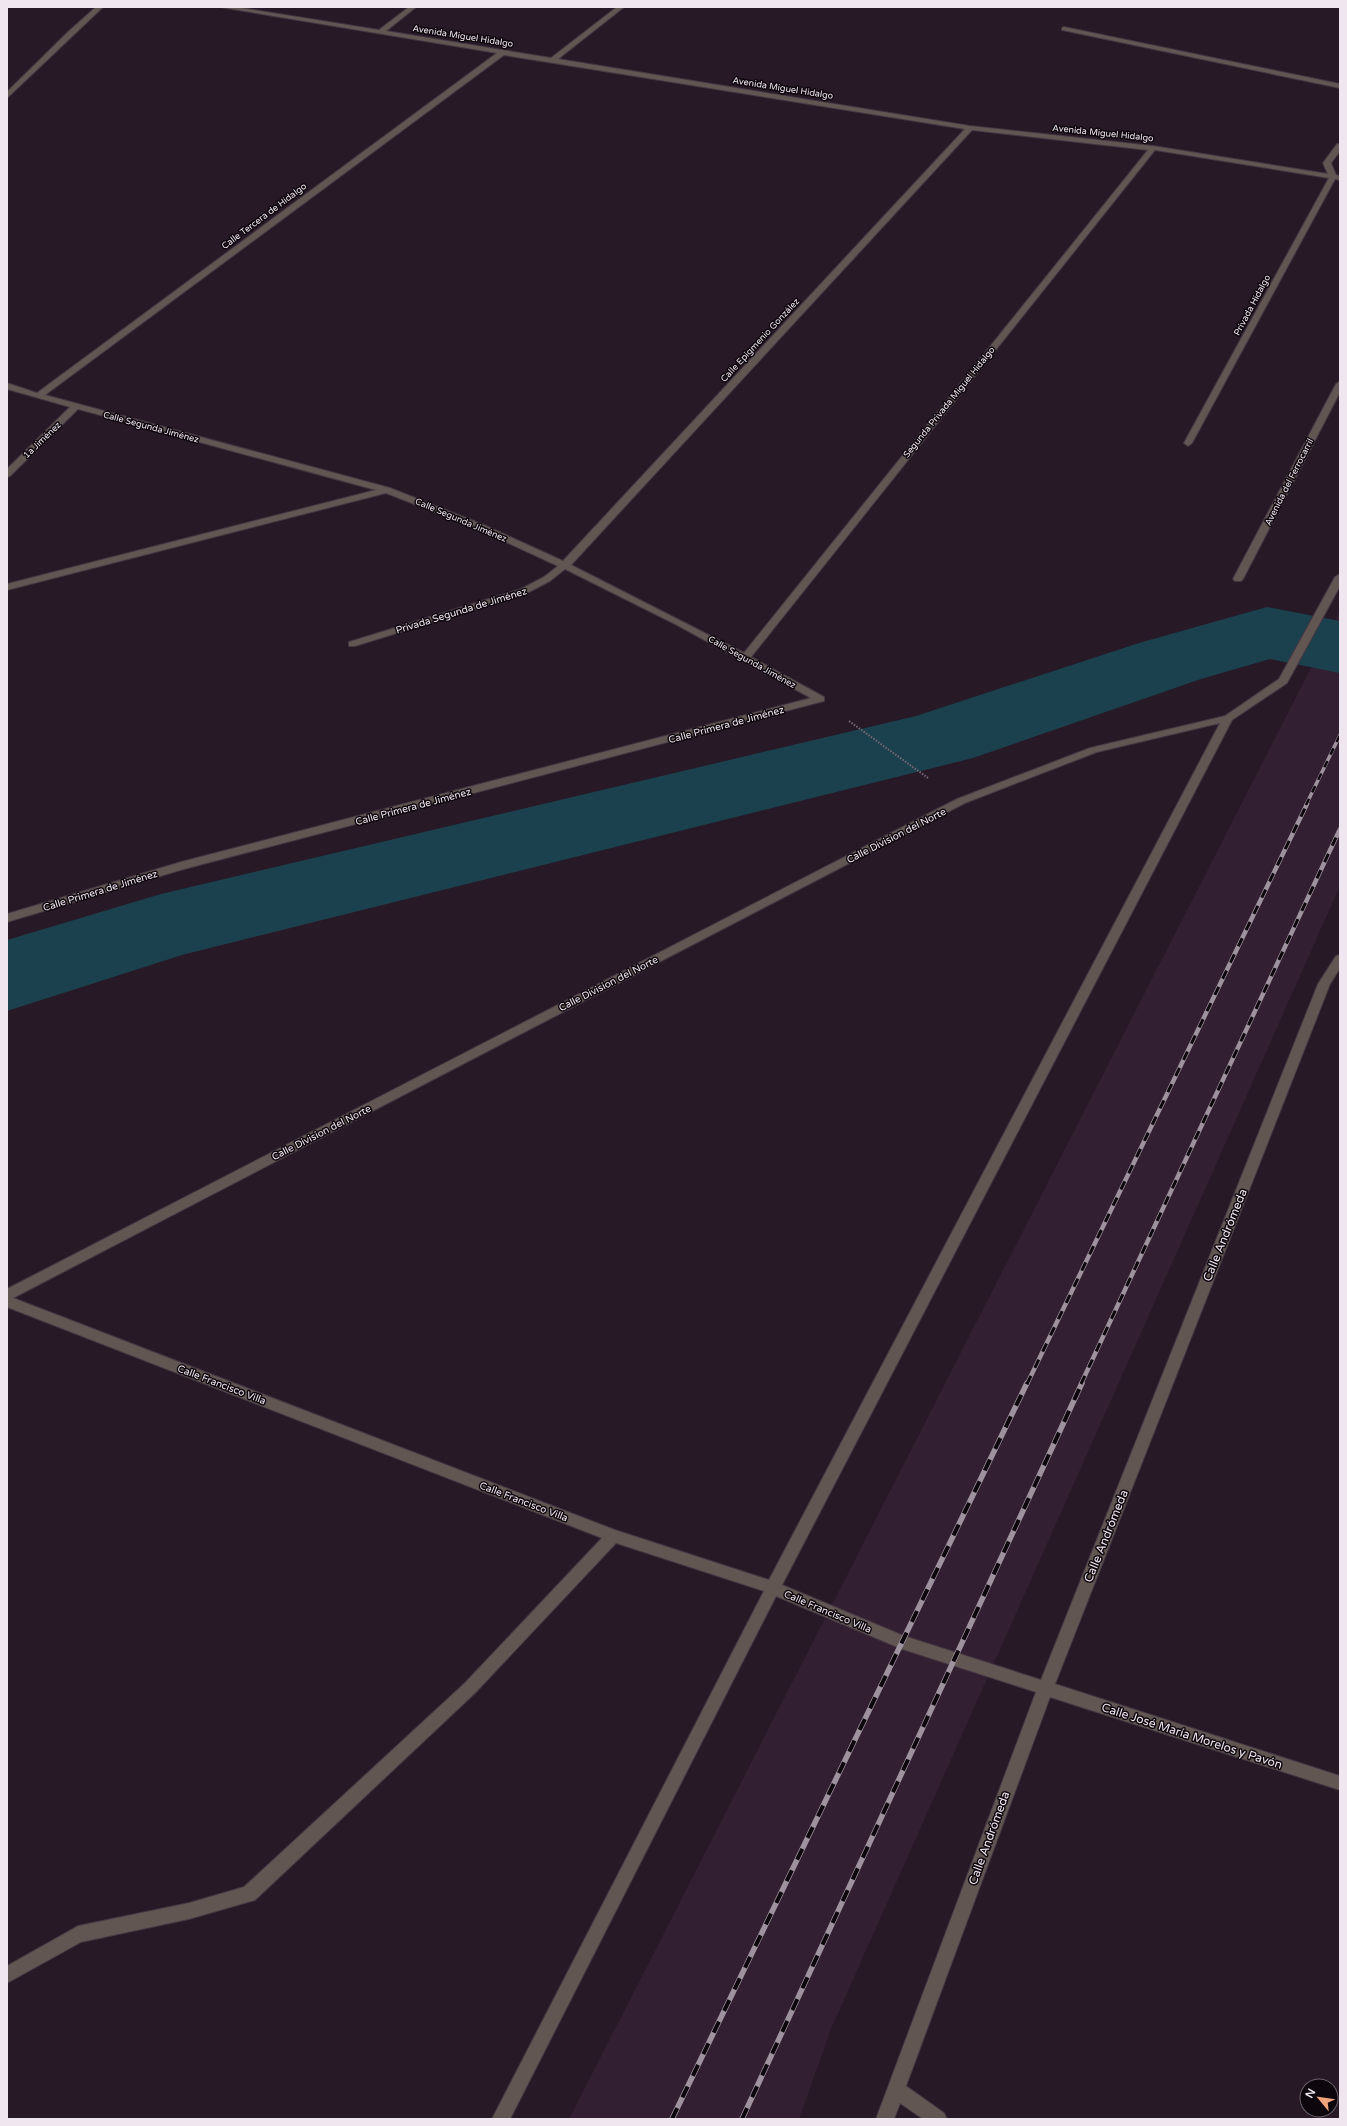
<svg xmlns="http://www.w3.org/2000/svg" width="1347" height="2126" font-family="'Varela Round',sans-serif">
<rect width="100%" height="100%" fill="#281927"/>
<!-- built -->
<path fill="#331f32" d="M 1340,611 L 1340,886 L 831,2029 L 799,2119 L 569,2119 Z"/>
<g fill="none" stroke-linecap="round" stroke-linejoin="round">
<!-- river -->
<path fill="#1a414d" fill-rule="evenodd" d="M 1267,607 L 1340,621 L 1340,673 L 1270,659 L 1201,679 L 973,758 L 182,955 L 7,1011 L 7,940 L 161,894 L 916,716 L 1139,643 Z"/>
<!-- minor casing -->
<g stroke="#443643" stroke-width="2">
<path id="minor" d="M 96,7 L 103,7 L 7,98 L 7,92 L 68,32 Z
M 220,7 L 235,7 L 379,30 L 409,7 L 416,7 L 386,31 L 551,58 L 617,7 L 624,7 L 558,59 L 970,126 L 1153,146 L 1328,174 L 1323,163 L 1337,144 L 1340,144 L 1340,151 L 1331,163 L 1336,175 L 1340,176 L 1340,180 L 1335,179 L 1192,443 L 1188,446 L 1184,443 L 1329,178 L 1155,150 L 751,657 L 824,697 L 824,701 L 184,869 L 7,922 L 7,914 L 181,862 L 811,698 L 677,625 L 565,569 L 550,581 L 527,593 L 355,646 L 349,646 L 349,642 L 521,589 L 544,577 L 558,566 L 478,529 L 386,493 L 7,590 L 7,584 L 376,490 L 78,409 L 10,476 L 7,477 L 7,469 L 70,407 L 7,389 L 7,383 L 37,393 L 497,53 ZM 504,55 L 965,129 L 563,561 L 484,525 L 390,488 L 45,395 ZM 972,130 L 1148,150 L 744,653 L 571,565 Z
M 1064,27 L 1340,84 L 1340,88 L 1062,30 L 1062,28 Z
M 1340,381 L 1340,392 L 1243,579 L 1241,581 L 1235,581 L 1233,579 L 1336,384 Z
M 1340,574 L 1340,586 L 1287,683 L 1232,720 L 782,1585 L 904,1636 L 1041,1680 L 1318,984 L 1336,956 L 1340,955 L 1340,968 L 1330,984 L 1055,1684 L 1340,1776 L 1340,1790 L 1050,1697 L 906,2086 L 944,2113 L 947,2119 L 923,2119 L 900,2103 L 894,2119 L 876,2119 L 1036,1692 L 902,1649 L 776,1596 L 510,2119 L 492,2119 L 764,1591 L 616,1543 L 475,1693 L 255,1900 L 189,1919 L 81,1942 L 7,1983 L 7,1966 L 78,1926 L 189,1903 L 244,1887 L 465,1683 L 602,1538 L 7,1307 L 7,1289 L 957,799 L 1090,748 L 1225,716 L 1279,679 L 1335,577 ZM 1220,723 L 769,1580 L 615,1530 L 13,1298 L 965,803 L 1097,752 Z"/>
</g>
<!-- path -->
<path stroke="#766976" stroke-width="2" stroke-dasharray="1.5 1.5" stroke-linecap="butt" d="M 849,721 L 928,778"/>
<!-- minor -->
<use href="#minor" fill="#615652" fill-rule="evenodd"/>
<!-- rail-far2 casing -->
<g stroke="#9e929e" stroke-width="3.5">
<path id="rail-far2" d="M 1306,805 L 1340,735"/>
</g>
<!-- rail-far1 casing -->
<g stroke="#9e929e" stroke-width="4.5">
<path id="rail-far1" d="M 1027,1384 L 1307,804
M 1081,1384 L 1340,829"/>
</g>
<!-- rail casing -->
<g stroke="#9e929e" stroke-width="5.5">
<path id="rail" d="M 672,2119 L 1027,1383
M 742,2119 L 1082,1383"/>
</g>
<!-- rail-far2 -->
<use href="#rail-far2" stroke="#0d070d" stroke-width="2.5" stroke-dasharray="7" stroke-linecap="butt"/>
<!-- rail-far1 -->
<use href="#rail-far1" stroke="#0d070d" stroke-width="3" stroke-dasharray="9" stroke-linecap="butt"/>
<!-- rail -->
<use href="#rail" stroke="#0d070d" stroke-width="4" stroke-dasharray="12" stroke-linecap="butt"/>
</g>
<g text-anchor="middle" stroke-width="3" stroke-linejoin="round" paint-order="stroke">
<!-- far-street labels -->
<g font-size="9" fill="#f0e6f0" stroke="#0d070d">
<text transform="translate(463 36) rotate(9)" y="3">Avenida Miguel Hidalgo</text>
<text transform="translate(783 88) rotate(9)" y="3">Avenida Miguel Hidalgo</text>
<text transform="translate(1103 133) rotate(6)" y="3">Avenida Miguel Hidalgo</text>
<text transform="translate(264 216) rotate(-37)" y="3">Calle Tercera de Hidalgo</text>
<text transform="translate(1252 305) rotate(-62)" y="3">Privada Hidalgo</text>
<text transform="translate(760 340) rotate(-47)" y="3">Calle Epigmenio González</text>
<text transform="translate(949 402) rotate(-51)" y="3">Segunda Privada Miguel Hidalgo</text>
<text transform="translate(151 427) rotate(15)" y="3">Calle Segunda Jiménez</text>
<text transform="translate(42 440) rotate(-44)" y="3">1a Jiménez</text>
<text transform="translate(1289 482) rotate(-63)" y="3">Avenida del Ferrocarril</text>
<text transform="translate(461 520) rotate(23)" y="3">Calle Segunda Jiménez</text>
<text transform="translate(752 662) rotate(29)" y="3">Calle Segunda Jiménez</text>
</g>
<!-- street labels -->
<g font-size="10" fill="#f0e6f0" stroke="#0d070d">
<text transform="translate(461 610) rotate(-17)" y="4">Privada Segunda de Jiménez</text>
<text transform="translate(726 724) rotate(-15)" y="4">Calle Primera de Jiménez</text>
<text transform="translate(413 806) rotate(-15)" y="4">Calle Primera de Jiménez</text>
<text transform="translate(896 835) rotate(-27)" y="4">Calle Division del Norte</text>
<text transform="translate(100 890) rotate(-17)" y="4">Calle Primera de Jiménez</text>
<text transform="translate(608 983) rotate(-27)" y="4">Calle Division del Norte</text>
<text transform="translate(321 1132) rotate(-27)" y="4">Calle Division del Norte</text>
<text transform="translate(222 1384) rotate(21)" y="4">Calle Francisco Villa</text>
<text transform="translate(524 1501) rotate(21)" y="4">Calle Francisco Villa</text>
<text transform="translate(828 1611) rotate(23)" y="4">Calle Francisco Villa</text>
</g>
<!-- near-street labels -->
<g font-size="12" fill="#f0e6f0" stroke="#0d070d">
<text transform="translate(1225 1235) rotate(-68)" y="4">Calle Andrómeda</text>
<text transform="translate(1106 1536) rotate(-68)" y="4">Calle Andrómeda</text>
<text transform="translate(1192 1736) rotate(18)" y="4">Calle José María Morelos y Pavón</text>
<text transform="translate(989 1838) rotate(-70)" y="4">Calle Andrómeda</text>
</g>
</g>
<!-- border -->
<rect width="1347" height="2126" fill="none" stroke="#f0e6f0" stroke-width="16"/>
<!-- north arrow -->
<g transform="translate(1319 2098) rotate(299)"><circle r="19" fill="#0d070d" stroke="#686068"/>
<path d="M0-3L7 15L0 10L-7 15Z" fill="#f0a27a"/>
<text y="-6" font-size="11" font-weight="bold" text-anchor="middle" fill="#f0e6f0">N</text>
</g>
</svg>
